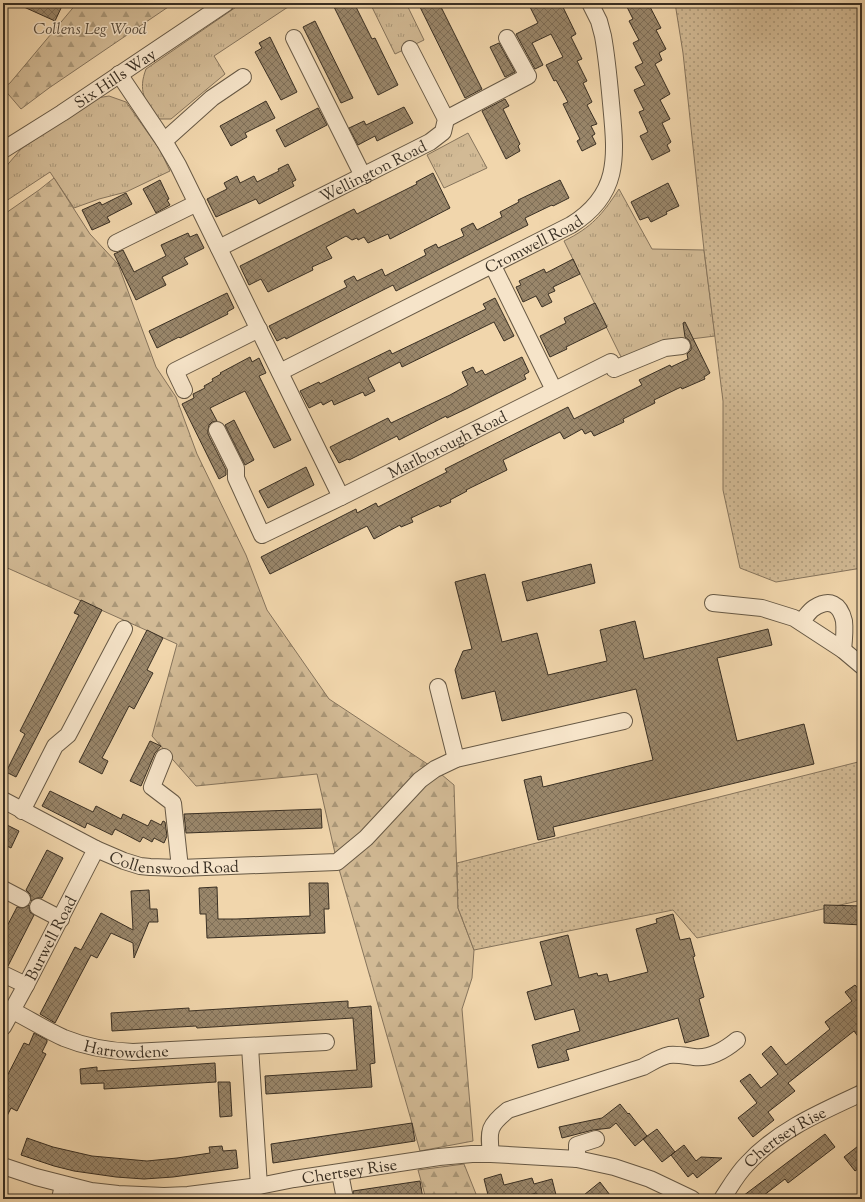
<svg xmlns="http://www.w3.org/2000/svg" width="865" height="1202" font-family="'Sorts Mill Goudy',serif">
<defs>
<pattern id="grass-tufts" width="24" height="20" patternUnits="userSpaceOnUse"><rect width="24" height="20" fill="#d2ba95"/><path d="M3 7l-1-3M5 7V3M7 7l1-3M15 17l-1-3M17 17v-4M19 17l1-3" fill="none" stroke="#ab9879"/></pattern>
<pattern id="forest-firs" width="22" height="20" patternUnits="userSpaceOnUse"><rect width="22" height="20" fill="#d2ba95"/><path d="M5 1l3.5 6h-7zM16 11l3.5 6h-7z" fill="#ab9879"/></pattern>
<pattern id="park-dots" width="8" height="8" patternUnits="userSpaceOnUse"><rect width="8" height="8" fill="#d2ba95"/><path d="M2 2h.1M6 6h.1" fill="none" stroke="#ab9879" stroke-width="1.8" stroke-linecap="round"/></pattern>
<pattern id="building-cross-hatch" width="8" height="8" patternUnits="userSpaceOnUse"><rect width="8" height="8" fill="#99866a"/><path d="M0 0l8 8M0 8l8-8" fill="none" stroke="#7e6e57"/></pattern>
</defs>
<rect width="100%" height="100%" fill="#f1d6ac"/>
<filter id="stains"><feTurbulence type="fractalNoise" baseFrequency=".005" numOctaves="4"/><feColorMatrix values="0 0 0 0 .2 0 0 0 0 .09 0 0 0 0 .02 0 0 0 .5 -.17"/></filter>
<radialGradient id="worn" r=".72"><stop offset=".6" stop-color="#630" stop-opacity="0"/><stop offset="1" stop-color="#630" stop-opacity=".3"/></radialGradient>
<!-- grass -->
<path fill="url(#grass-tufts)" stroke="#86745c" d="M 242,3 L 294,3 L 214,56 L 225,74 L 171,119 L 159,119 C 144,102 138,90 146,69 Z
M 370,3 L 406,3 L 424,40 L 395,54 Z
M 109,96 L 126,102 L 160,150 L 170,171 L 126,192 L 99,199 L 74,208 L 50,172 L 3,203 L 3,170 L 21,149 L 97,98 Z
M 468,133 L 487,168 L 444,188 L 427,155 Z
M 619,189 L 652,249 L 704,250 L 715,336 L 667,342 L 621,357 L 564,241 C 592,227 602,215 619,189 Z"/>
<!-- forest -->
<path fill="url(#forest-firs)" stroke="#86745c" d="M 77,3 L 174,3 L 49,88 L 21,109 L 3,88 L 10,83 Z
M 54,178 L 90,234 L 118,264 L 156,367 L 176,397 L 197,454 L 246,555 L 267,610 L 329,699 L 435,769 L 454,785 L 458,908 L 474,950 L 472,978 L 462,1009 L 473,1141 L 420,1151 L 337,862 L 317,774 L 196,786 L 152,736 L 177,644 L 3,566 L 3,215 L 39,190 Z
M 464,1164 L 478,1199 L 426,1199 L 418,1170 Z"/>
<!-- park -->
<path fill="url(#park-dots)" stroke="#86745c" d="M 675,3 L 862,3 L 862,568 L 776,582 L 740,568 L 723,490 L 723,401 L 704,250 L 683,53 Z
M 862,761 L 862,900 L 697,938 L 673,910 L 474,950 L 458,908 L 457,863 Z"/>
<!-- building -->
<path fill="url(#building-cross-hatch)" stroke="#392f23" d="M 15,3 L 56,3 L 62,6 L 55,21 Z
M 332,3 L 354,3 L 372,39 L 375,38 L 398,85 L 378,95 Z
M 418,3 L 439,3 L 482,89 L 465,98 Z
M 528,3 L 561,3 L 576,34 L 571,37 L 582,59 L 577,61 L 587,81 L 583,83 L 592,102 L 587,105 L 597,124 L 591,126 L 595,134 L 592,136 L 596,144 L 582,151 L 577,141 L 580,139 L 563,104 L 568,102 L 556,80 L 554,81 L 546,65 L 563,57 L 551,34 L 532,43 L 543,65 L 535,69 L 516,34 L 538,23 Z
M 625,3 L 648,3 L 661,28 L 656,30 L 666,49 L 659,53 L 662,60 L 655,64 L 670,94 L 660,100 L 670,119 L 662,123 L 671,142 L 667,145 L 670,151 L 652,160 L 640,136 L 648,132 L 639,112 L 644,110 L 634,90 L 645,85 L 635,67 L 643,63 L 633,43 L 639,40 L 629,21 L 633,19 Z
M 315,21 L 353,98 L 341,103 L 303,27 Z
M 270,37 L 297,92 L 281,100 L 255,52 L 262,48 L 259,43 Z
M 499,43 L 515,72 L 505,77 L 490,47 Z
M 505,99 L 509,106 L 503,109 L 520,144 L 518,146 L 520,151 L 506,159 L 482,111 Z
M 266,101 L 275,118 L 245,133 L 247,137 L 231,146 L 220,126 Z
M 404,107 L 413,123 L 377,141 L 375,136 L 358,145 L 349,128 L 364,121 L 366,125 Z
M 318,108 L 327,125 L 285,147 L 276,130 Z
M 288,164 L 296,180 L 292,182 L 294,186 L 259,204 L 256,199 L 216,217 L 207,199 L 227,189 L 224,183 L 237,176 L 240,183 L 254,176 L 257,182 L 279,171 L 278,169 Z
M 433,173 L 450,208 L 390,239 L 388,234 L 368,243 L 364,237 L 358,240 L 357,238 L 352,240 L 346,236 L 326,247 L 332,258 L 312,267 L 313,270 L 268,292 L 261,279 L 249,285 L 240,266 L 354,209 L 357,214 L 417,184 L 416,182 Z
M 160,180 L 169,199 L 167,200 L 170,205 L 156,213 L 143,189 Z
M 560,180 L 569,198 L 553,206 L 552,205 L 525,218 L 528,225 L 396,291 L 393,285 L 286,339 L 285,337 L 277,341 L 269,326 L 347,287 L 344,281 L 354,276 L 357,281 L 382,269 L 385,276 L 426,255 L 424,250 L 436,244 L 438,248 L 464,236 L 461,229 L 473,223 L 477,230 L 502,217 L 500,212 L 519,202 L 518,200 Z
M 668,183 L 679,206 L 666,212 L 667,214 L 651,222 L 648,217 L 640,220 L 631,202 Z
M 126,193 L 132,204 L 107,217 L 110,222 L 92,230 L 82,210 L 100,202 L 102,205 Z
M 188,233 L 190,237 L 197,234 L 204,248 L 184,258 L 188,264 L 162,277 L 166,285 L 136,300 L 114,254 L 123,250 L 134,272 L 166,256 L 161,245 Z
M 573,259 L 580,274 L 553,287 L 555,291 L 548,294 L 552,302 L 542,307 L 536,296 L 523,302 L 516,287 L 521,285 L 519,281 L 544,269 L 546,273 Z
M 227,293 L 234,308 L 227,312 L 228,314 L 180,338 L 179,337 L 157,348 L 149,331 Z
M 495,298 L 514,336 L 504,341 L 494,322 L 402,367 L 400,362 L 368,378 L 375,391 L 365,396 L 363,392 L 334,405 L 332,400 L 323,405 L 321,402 L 309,408 L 300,391 L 319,382 L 320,384 L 390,350 L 392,354 L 486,309 L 483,304 Z
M 595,303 L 607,327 L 566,347 L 567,349 L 550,357 L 540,336 L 566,323 L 564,318 Z
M 685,322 L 710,373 L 704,377 L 705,379 L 682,389 L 681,387 L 654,400 L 655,403 L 623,419 L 624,422 L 594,436 L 591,431 L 585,434 L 582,429 L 564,439 L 560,432 L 503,460 L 507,470 L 466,490 L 467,491 L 450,500 L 451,502 L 440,507 L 439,505 L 411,518 L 413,522 L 401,527 L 400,525 L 374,539 L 367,526 L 270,574 L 261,557 L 356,509 L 357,513 L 376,503 L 378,507 L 447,472 L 445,469 L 568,407 L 574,419 L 642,385 L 639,380 L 670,365 L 671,367 L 688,359 L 687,354 L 691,350 L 691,345 L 689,340 L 685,337 L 683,323 Z
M 250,357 L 252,362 L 259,358 L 266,373 L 259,376 L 291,440 L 274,448 L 245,391 L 210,408 L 217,421 L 212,422 L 209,425 L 208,430 L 208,434 L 226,470 L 226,475 L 219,479 L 182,404 L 194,398 L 193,394 L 205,388 L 204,386 L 213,381 L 212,379 L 221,374 L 220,373 Z
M 522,357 L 529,372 L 524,375 L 526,379 L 466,409 L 447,418 L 446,416 L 399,440 L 397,436 L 349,460 L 348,459 L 339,463 L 330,447 L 388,418 L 391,423 L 450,395 L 468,385 L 462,372 L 473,367 L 476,373 L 482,370 L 485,375 Z
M 234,420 L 254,460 L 245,465 L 225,425 Z
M 306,467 L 314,485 L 268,508 L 259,491 Z
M 591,564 L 595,583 L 527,601 L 522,582 Z
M 485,574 L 502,642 L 537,633 L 548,675 L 607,661 L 600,630 L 635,621 L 644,659 L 768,629 L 772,645 L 717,658 L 737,741 L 804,724 L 814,764 L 553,827 L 555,836 L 538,840 L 524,780 L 541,776 L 543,787 L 653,760 L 636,689 L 502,721 L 495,691 L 462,699 L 455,670 L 463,651 L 472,649 L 455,582 Z
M 81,600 L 102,610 L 16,777 L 6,772 L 25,734 L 20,731 L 79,615 L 74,613 Z
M 147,630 L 163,638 L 147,670 L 153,673 L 134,709 L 129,706 L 109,745 L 102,758 L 108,761 L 102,774 L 79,762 Z
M 150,741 L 161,746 L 155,753 L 141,786 L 130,781 Z
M 50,791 L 93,812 L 96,806 L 121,819 L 123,814 L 148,826 L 151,820 L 161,825 L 163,821 L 165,822 L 167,836 L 164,843 L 154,838 L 152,842 L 143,837 L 140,842 L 115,829 L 112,835 L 87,823 L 85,828 L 42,806 Z
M 321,809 L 322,828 L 186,833 L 184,814 Z
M 3,823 L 19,831 L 11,848 L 3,844 Z
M 47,850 L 63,858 L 42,898 L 37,898 L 31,901 L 30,894 L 26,890 Z
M 309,883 L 328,883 L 329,909 L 324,909 L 325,933 L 207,938 L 206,914 L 200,914 L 199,888 L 217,887 L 218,919 L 236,919 L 310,916 Z
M 149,890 L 150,909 L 157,909 L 158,922 L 149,922 L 134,958 L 133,943 L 111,933 L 97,958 L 91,955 L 55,1023 L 40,1014 L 75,947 L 81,950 L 101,913 L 133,930 L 131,891 Z
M 29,905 L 30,912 L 34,915 L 8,966 L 3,965 L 3,934 L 17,907 L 23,908 Z
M 824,905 L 862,906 L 862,925 L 824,923 Z
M 673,914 L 680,940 L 690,938 L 695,956 L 693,957 L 704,997 L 699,999 L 709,1036 L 685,1043 L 678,1018 L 566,1050 L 569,1060 L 538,1068 L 532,1045 L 580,1031 L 574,1009 L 535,1020 L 527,992 L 552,985 L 540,942 L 568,935 L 579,978 L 597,973 L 598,976 L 607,974 L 609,982 L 648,972 L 636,929 L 657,923 L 656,919 Z
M 855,985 L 862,993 L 862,1042 L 854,1031 L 788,1083 L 795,1091 L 768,1112 L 774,1120 L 753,1137 L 738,1118 L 757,1103 L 740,1081 L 750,1074 L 761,1088 L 778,1074 L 762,1054 L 771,1046 L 786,1065 L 830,1029 L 825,1022 L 852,1001 L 845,992 Z
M 348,1001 L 348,1008 L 371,1006 L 375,1063 L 370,1064 L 372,1087 L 266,1094 L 265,1076 L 357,1070 L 353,1018 L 197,1028 L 196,1026 L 112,1031 L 111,1013 L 189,1008 L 189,1011 Z
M 34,1033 L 47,1040 L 47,1042 L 42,1052 L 46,1054 L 17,1111 L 11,1108 L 3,1124 L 3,1084 L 24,1043 L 29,1045 Z
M 215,1063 L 216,1082 L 104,1089 L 104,1083 L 81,1084 L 80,1069 L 97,1067 L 97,1071 Z
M 218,1082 L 230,1082 L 232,1116 L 220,1117 Z
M 620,1104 L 628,1114 L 629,1113 L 647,1136 L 635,1146 L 616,1123 L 610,1128 L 593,1130 L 562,1138 L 559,1127 L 602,1118 Z
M 412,1123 L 415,1141 L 273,1163 L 271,1144 Z
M 657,1129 L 675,1152 L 662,1162 L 643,1139 Z
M 825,1134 L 835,1147 L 788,1183 L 785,1179 L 759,1199 L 739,1199 Z
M 27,1138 L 53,1147 L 92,1156 L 147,1161 L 177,1158 L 210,1153 L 209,1147 L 222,1146 L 223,1151 L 236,1150 L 238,1168 L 173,1177 L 144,1179 L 116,1177 L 74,1171 L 54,1166 L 21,1155 Z
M 862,1143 L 862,1166 L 855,1171 L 844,1157 Z
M 684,1145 L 696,1161 L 701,1157 L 722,1158 L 697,1178 L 693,1173 L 688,1177 L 671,1155 Z
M 501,1174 L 504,1185 L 532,1178 L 534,1184 L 552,1179 L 556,1195 L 538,1199 L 536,1193 L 515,1199 L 489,1199 L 484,1179 Z
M 420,1181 L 423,1199 L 354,1199 L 353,1191 Z
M 600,1182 L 613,1199 L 579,1199 Z"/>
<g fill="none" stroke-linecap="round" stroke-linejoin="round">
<!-- minor casing -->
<g stroke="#675945" stroke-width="18">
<g id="minor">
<path d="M 294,38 L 363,176"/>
<path id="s1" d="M 119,74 L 164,141 L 178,165 L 341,497 L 611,362"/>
<path d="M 446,119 L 528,76 L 507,38"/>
<path d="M 164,141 L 212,98 L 243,77"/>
<path id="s2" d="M 3,150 L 62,113 L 226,3"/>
<path d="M 116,243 L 197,203"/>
<path id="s3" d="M 219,248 L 430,142 L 443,132 L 446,119 L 410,49"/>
<path d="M 493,266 L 554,390"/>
<path d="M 614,369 L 665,348 L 682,346"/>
<path id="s4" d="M 280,372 L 571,225 C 621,194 616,156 611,103 C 609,81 607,58 603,36 L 599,21 L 590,3"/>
<path d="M 184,390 L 175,371 L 259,329"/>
<path d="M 217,430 L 236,468 L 236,478 L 262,535 L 341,497"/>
<path d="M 713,603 L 762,608 L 794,618 L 843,650 L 862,666"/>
<path d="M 801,622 C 805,618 809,611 814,608 C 830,598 840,604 844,621 C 845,630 844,641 843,650"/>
<path d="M 438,687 L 456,759"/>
<path d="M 164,757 L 152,787 L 173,803 L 180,868"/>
<path id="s5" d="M 3,800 L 96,849 L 124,861 L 140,866 L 150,867 L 180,868 L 337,862 L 366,838 L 420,780 L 435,769 L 456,759 L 624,721"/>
<path d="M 22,811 L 55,746 L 68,735 L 124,629"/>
<path d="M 3,889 L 22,899"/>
<path d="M 38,907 L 61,919"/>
<path d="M 3,974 L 26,985"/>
<path id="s6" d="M 11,1010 C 29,1019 46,1030 64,1038 C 86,1047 109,1051 133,1052 L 326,1042"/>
<path id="s7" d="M 3,1027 L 26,985 L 96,849"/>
<path d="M 250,1047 L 259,1186"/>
<path d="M 491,1154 C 488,1130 489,1125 508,1110 L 643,1067 C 651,1063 659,1057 669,1055 C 677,1054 686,1056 694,1057 C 710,1059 725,1050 737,1040"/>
<path d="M 577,1159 L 577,1145 L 596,1139"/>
<path id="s8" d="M 3,1166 L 36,1177 L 91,1191 L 118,1194 L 164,1196 L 188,1195 L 259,1186 L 294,1179 L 439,1157 L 472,1154 L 491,1154 L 577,1159 L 614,1167 L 650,1179 L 692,1199"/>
<path d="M 340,1173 L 345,1199"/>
<path d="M 60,1199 L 63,1185"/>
<path id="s9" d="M 722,1199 C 730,1187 737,1174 747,1164 C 778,1130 821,1112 862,1093"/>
</g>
</g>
<!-- minor -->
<use href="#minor" stroke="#f6e4c9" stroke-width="16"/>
</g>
<g text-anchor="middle" stroke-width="3" stroke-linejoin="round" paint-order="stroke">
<!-- park labels -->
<g font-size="16" font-style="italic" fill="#584b3a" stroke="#f6e4c9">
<text x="90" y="34">Collens Leg Wood</text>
</g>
<!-- street labels -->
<g font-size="16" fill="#392f23" stroke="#f6e4c9">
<text dy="6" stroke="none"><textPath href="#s2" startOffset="133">Six Hills Way</textPath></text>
<text dy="6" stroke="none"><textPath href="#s3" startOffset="172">Wellington Road</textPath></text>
<text dy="6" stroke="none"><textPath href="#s4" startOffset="284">Cromwell Road</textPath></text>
<text dy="6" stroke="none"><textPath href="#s1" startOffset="597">Marlborough Road</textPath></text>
<text dy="6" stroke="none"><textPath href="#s5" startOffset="186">Collenswood Road</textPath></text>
<text dy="6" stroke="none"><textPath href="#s7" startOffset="101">Burwell Road</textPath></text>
<text dy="6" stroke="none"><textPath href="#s6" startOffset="124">Harrowdene</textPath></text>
<text dy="6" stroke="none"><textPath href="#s9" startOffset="90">Chertsey Rise</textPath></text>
<text dy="6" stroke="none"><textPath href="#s8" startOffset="352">Chertsey Rise</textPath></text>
</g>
</g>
<!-- margin -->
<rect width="865" height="1202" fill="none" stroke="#f1d6ac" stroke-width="16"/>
<rect x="4" y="4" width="857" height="1194" fill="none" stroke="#392f23" stroke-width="2"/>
<rect x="8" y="8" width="849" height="1186" fill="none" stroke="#392f23"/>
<rect width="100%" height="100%" filter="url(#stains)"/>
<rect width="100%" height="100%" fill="url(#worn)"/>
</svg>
